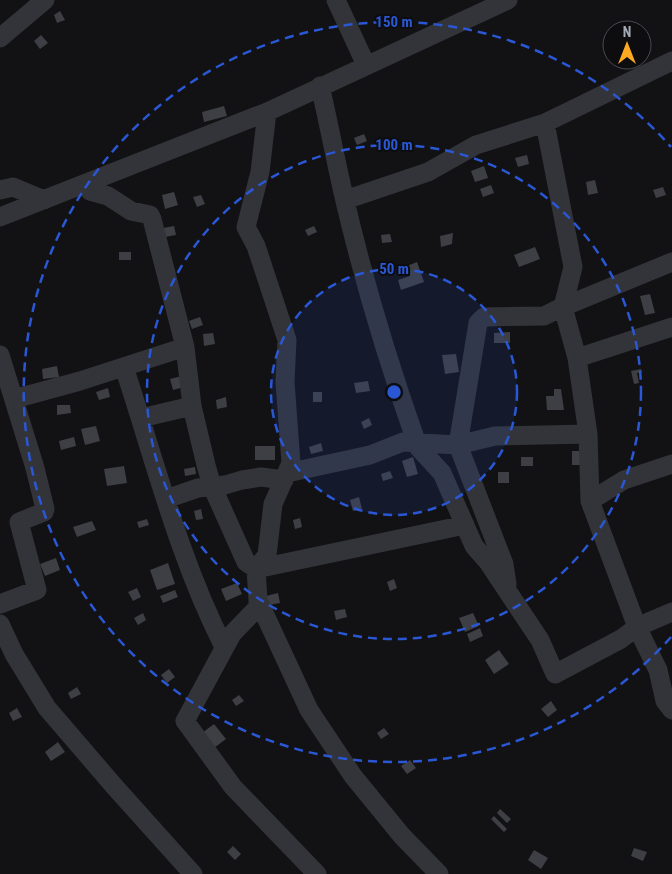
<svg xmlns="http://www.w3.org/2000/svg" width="672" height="874" font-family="'Roboto Condensed',sans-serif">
<rect width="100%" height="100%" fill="#121214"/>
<!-- building -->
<path fill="#3e3f44" d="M 60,11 L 65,20 L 57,23 L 54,15 Z
M 41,35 L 48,43 L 40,49 L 34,41 Z
M 224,106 L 227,116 L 204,122 L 202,112 Z
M 364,134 L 367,141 L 357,145 L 354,138 Z
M 527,155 L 529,164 L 518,167 L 515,158 Z
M 484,166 L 488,178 L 475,182 L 471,171 Z
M 595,180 L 598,193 L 588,195 L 586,182 Z
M 491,185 L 494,193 L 483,197 L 480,189 Z
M 663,187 L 666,195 L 656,198 L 653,190 Z
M 174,192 L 178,205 L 165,209 L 162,195 Z
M 201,195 L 205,204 L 197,207 L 193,197 Z
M 174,226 L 176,235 L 165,237 L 163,228 Z
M 314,226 L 317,232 L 308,236 L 305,230 Z
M 453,233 L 452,244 L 441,247 L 440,236 Z
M 390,234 L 392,242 L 382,243 L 381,235 Z
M 535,247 L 540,259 L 519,267 L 514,255 Z
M 119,252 L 131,252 L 131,260 L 119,260 Z
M 417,262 L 424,282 L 401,290 L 398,280 L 410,276 L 407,266 Z
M 650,294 L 655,313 L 645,315 L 640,296 Z
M 200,317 L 203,325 L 192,329 L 189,321 Z
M 510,332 L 510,343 L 494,343 L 494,333 Z
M 213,333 L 215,344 L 204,346 L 203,334 Z
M 456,354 L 459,372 L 445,374 L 442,355 Z
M 57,366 L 59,377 L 43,379 L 42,369 Z
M 641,369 L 642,372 L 637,373 L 639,383 L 634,384 L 631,371 Z
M 182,376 L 184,387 L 173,390 L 170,379 Z
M 368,381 L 370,391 L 356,393 L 354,383 Z
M 108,388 L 110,397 L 99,400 L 96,392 Z
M 554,389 L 561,389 L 564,410 L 547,410 L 546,396 L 554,396 Z
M 313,392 L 322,392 L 322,402 L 313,402 Z
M 226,397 L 227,407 L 217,409 L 216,400 Z
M 57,405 L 70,405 L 71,413 L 57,415 Z
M 369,418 L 372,425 L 364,429 L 361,422 Z
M 96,426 L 100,441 L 85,445 L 81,429 Z
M 74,437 L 76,446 L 61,450 L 59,441 Z
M 321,443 L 323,451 L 311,454 L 309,447 Z
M 255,446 L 275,446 L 275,460 L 255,460 Z
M 572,451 L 584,451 L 584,465 L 572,465 Z
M 413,457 L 418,474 L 407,477 L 402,461 Z
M 521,457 L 533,457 L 533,466 L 521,466 Z
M 124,466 L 127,483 L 107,486 L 104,469 Z
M 195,467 L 196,474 L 185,476 L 184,469 Z
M 390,471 L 393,478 L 383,481 L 381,474 Z
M 498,472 L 509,472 L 509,483 L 498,483 Z
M 359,497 L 362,509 L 353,511 L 350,500 Z
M 201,509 L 203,519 L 196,520 L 194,511 Z
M 300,518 L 302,527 L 295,529 L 293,520 Z
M 147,519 L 149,525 L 139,528 L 137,522 Z
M 92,521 L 96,530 L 77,537 L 73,527 Z
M 56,558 L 60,570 L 45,576 L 40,564 Z
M 168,563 L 175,584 L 157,590 L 150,570 Z
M 394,579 L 397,588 L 390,591 L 387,582 Z
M 237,583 L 242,594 L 226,601 L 221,589 Z
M 137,588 L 141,597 L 133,601 L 128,592 Z
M 175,590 L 178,597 L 163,603 L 160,596 Z
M 278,593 L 280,603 L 269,605 L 266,596 Z
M 345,609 L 347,617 L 336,620 L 334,611 Z
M 143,613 L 146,620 L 138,625 L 134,618 Z
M 473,613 L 479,626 L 465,632 L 459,618 Z
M 480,628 L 483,636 L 470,642 L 467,634 Z
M 499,650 L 509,664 L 494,674 L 485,660 Z
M 169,669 L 175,677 L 167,683 L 161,675 Z
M 77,687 L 81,694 L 71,699 L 68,693 Z
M 239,695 L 244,701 L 236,706 L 232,700 Z
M 551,701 L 557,710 L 548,717 L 541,709 Z
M 17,708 L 22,717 L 13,721 L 9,713 Z
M 214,724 L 226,739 L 210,751 L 198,736 Z
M 384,728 L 389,734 L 381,739 L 377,733 Z
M 58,742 L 65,752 L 51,761 L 45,752 Z
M 410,760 L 416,768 L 407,774 L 401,766 Z
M 500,809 L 511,819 L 507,823 L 497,813 Z
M 494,816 L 507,829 L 504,832 L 491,819 Z
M 233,846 L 241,854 L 235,860 L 227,852 Z
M 634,848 L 647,852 L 643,861 L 631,856 Z
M 534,850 L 548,858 L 541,869 L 528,860 Z"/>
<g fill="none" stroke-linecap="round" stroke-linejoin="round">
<!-- minor -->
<path stroke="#333439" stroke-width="19" d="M 336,0 L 366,65
M 0,38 L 45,0
M 320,86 C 329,124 336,163 345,201 C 364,282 388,362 416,441 L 419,448 L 442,473 L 474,546 L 488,562 L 540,640 L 555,674 L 621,639 L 637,627 L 672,612
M 267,112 L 260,172 L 246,227 L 256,246 L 287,340 L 285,382 L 291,463 L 273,504 L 267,555 L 256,569 L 258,600 L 309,710 L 353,776 L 402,836 L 439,874
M 545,123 L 573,267 L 563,307 L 577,358 L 588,434 L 590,501 L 637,627 L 658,670 L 665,701 L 672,710
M 85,184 L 90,191 L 108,196 L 131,211 L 150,215 L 152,219 L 185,347 L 192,406 L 206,465 L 212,486 L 246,562 L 256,569 L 465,525
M 0,190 L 13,187 L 44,200
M 345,200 L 428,172 L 476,145 L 545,123 L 672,61
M 0,217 L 267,112 L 508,0
M 0,355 L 35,468 L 45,509 L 44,512 L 19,522 L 37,590 L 0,604
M 577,358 L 672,327
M 124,367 C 155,461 179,559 224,647
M 14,399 L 80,381 L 185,347
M 141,418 L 192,406
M 287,473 L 370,455 L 403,442 L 458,445 L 495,436 L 588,434
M 166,499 L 198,488 L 225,485 L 242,480 L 261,477 L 284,480
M 590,501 L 624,480 L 672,464
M 507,584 L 504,564 L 458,445 L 478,323 L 484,317 L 544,316 L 558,309 L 672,262
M 258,600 L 258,607 L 232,634 L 185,721 L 233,787 L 317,874
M 0,624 L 14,654 L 47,708 L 114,786 L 193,874"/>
</g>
<!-- distance rings -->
<circle cx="394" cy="392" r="123" fill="#2a57d4" fill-opacity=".12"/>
<g fill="none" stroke="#2a57d4" stroke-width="2.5" stroke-dasharray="9 6">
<circle cx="394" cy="392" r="123"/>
<circle cx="394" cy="392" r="247"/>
<path d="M671 637A370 370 0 1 1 671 147"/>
</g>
<circle cx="394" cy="392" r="8" fill="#2a57d4" stroke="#0d0d0f" stroke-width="2.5"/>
<g font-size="15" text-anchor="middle" font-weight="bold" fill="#2a57d4" stroke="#0d0d0f" stroke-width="4" stroke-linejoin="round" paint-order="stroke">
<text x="394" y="27">150 m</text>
<text x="394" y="150">100 m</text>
<text x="394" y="274">50 m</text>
</g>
<!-- north arrow -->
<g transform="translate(627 45)"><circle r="24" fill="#0d0d0f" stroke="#494b51"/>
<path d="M0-4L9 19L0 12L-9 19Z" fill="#fcaa22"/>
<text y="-8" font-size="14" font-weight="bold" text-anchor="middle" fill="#a3a9b5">N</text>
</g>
</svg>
